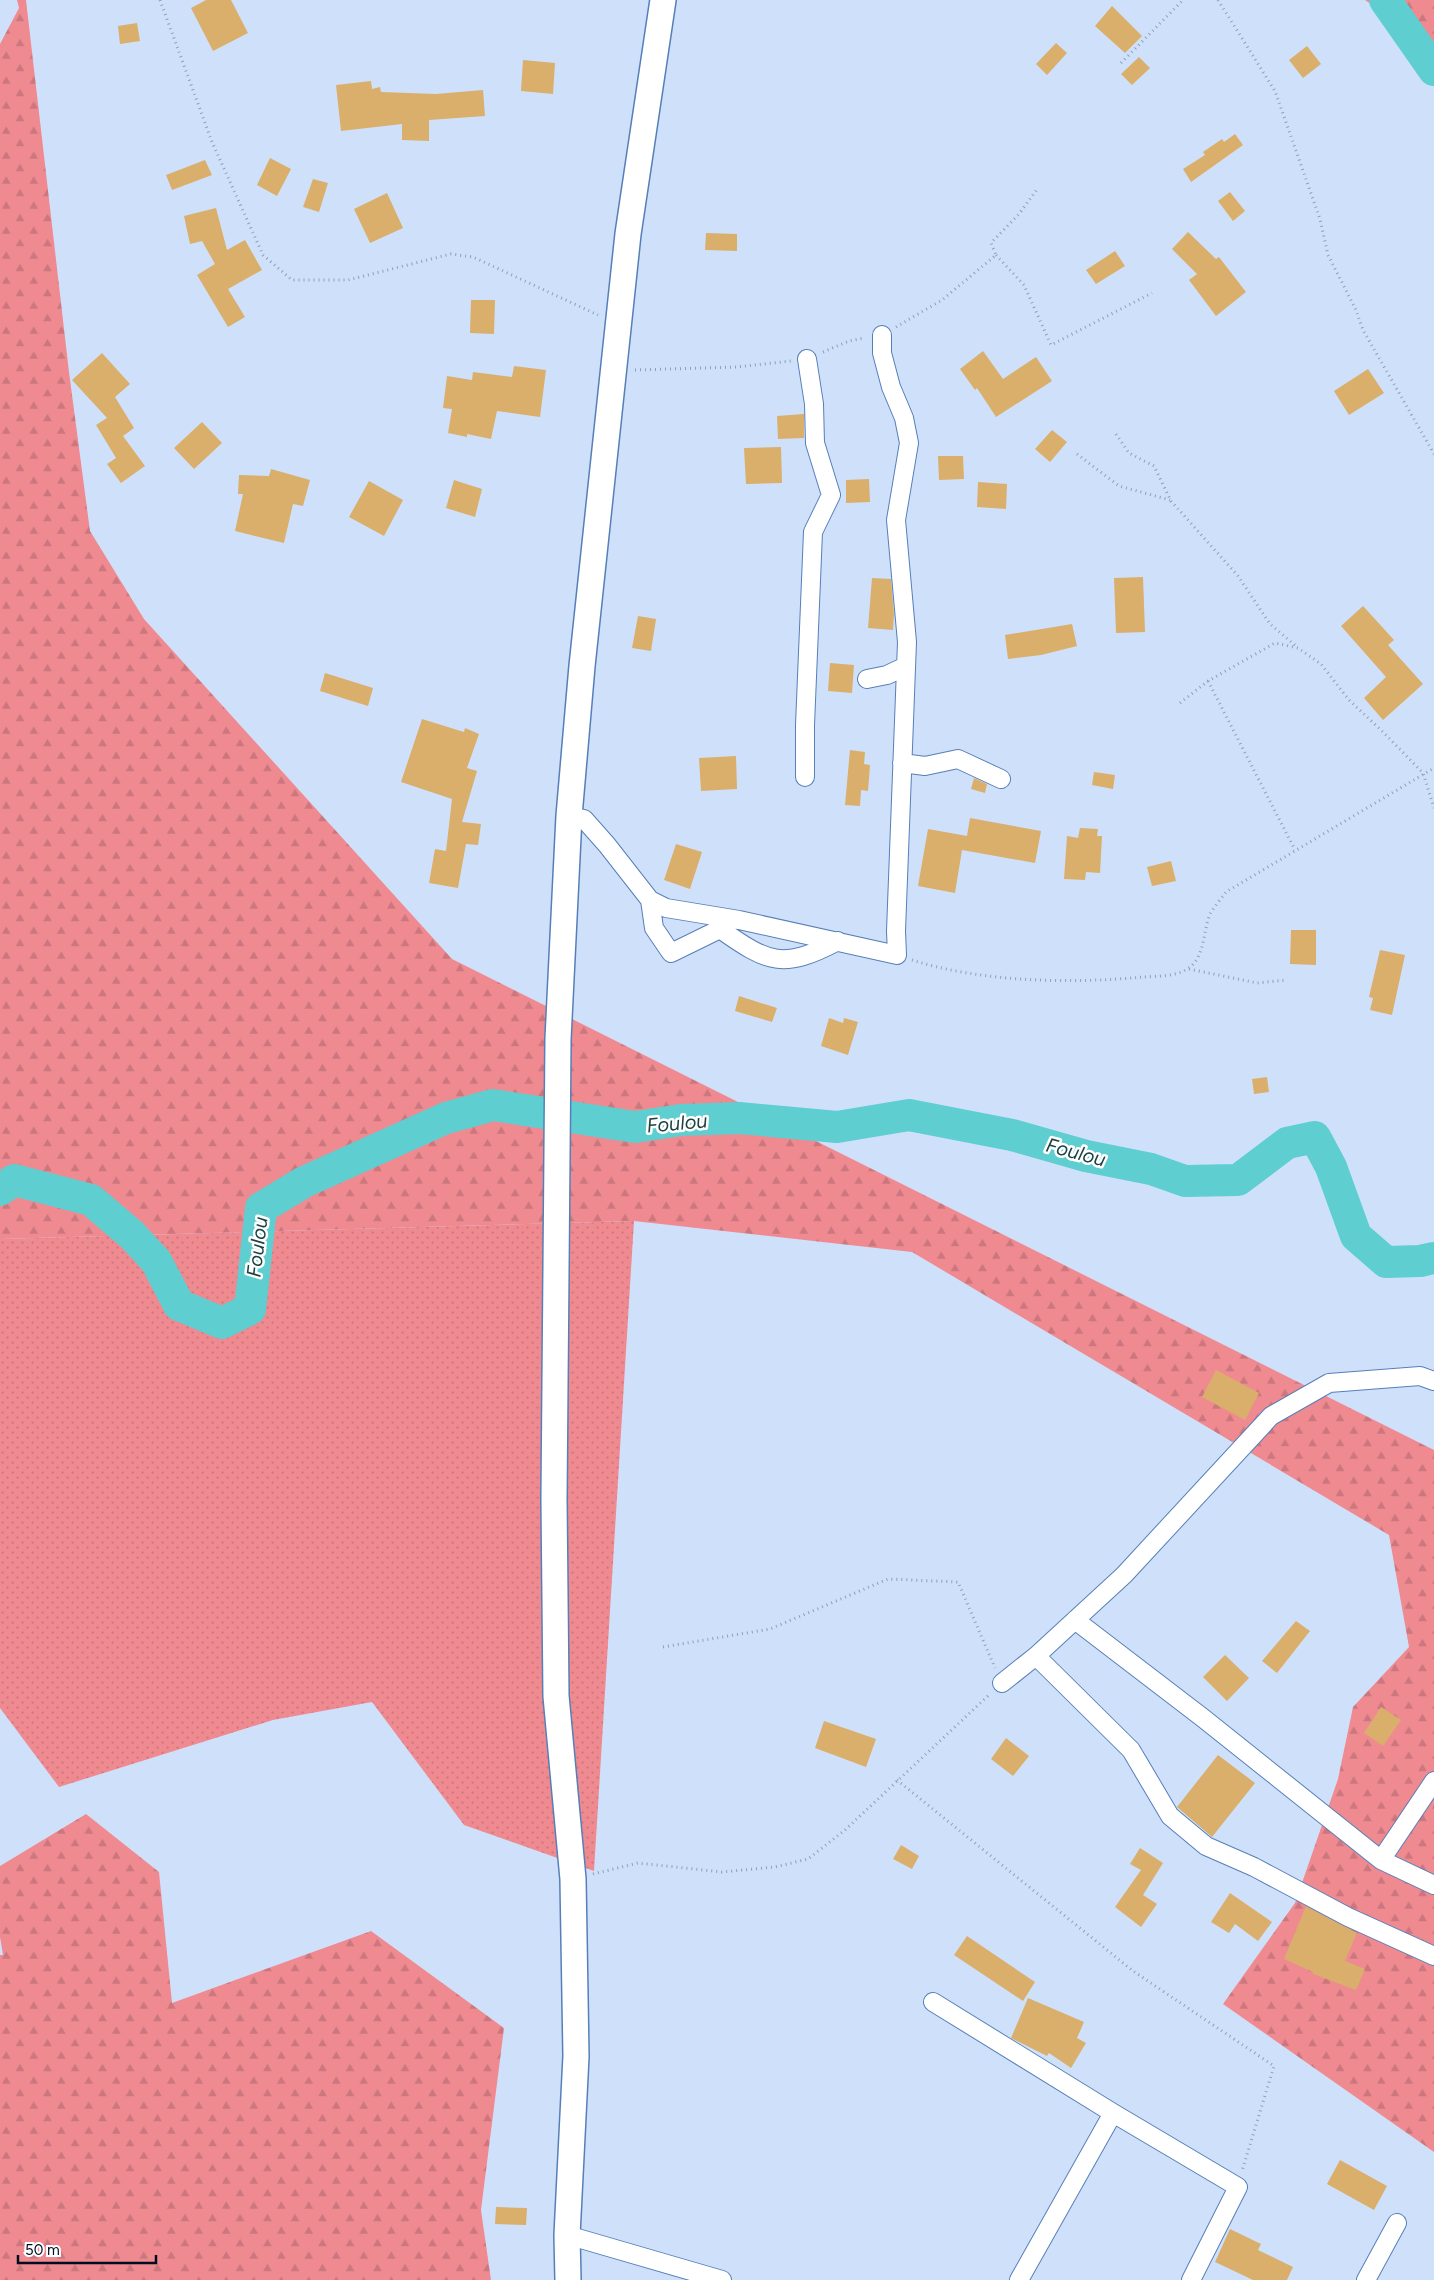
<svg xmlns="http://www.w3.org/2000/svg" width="1434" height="2280" font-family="Figtree,sans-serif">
<defs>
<pattern id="grass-dots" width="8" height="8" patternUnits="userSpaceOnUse" patternTransform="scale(1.25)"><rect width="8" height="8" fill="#f08a91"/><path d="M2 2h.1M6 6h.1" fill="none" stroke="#cc767d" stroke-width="1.8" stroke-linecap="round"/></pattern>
<pattern id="forest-firs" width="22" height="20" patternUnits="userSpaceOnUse" patternTransform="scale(1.25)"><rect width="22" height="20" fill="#f08a91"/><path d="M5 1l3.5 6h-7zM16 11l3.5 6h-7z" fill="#cc767d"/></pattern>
</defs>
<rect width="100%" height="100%" fill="#cfe1fa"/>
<!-- grass -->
<path fill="url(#grass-dots)" d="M 634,1221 L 594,1871 L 464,1825 L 372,1702 L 273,1720 L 59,1787 L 0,1708 L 0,1239 Z"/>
<!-- forest -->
<path fill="url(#forest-firs)" d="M 17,0 L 26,0 L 69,372 L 90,531 L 144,619 L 452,959 L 1434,1450 L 1434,2152 L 1223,2004 L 1295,1903 L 1338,1779 L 1353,1707 L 1409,1647 L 1389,1535 L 912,1252 L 634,1221 L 0,1239 L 0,44 L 19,8 Z
M 1365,0 L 1434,0 L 1434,57 L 1416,35 Z
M 86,1814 L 159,1872 L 172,2003 L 371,1931 L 504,2028 L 481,2210 L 491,2280 L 0,2280 L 0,1955 L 3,1955 L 0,1937 L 0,1866 Z"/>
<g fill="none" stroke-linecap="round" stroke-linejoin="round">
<!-- river -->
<path stroke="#5eced0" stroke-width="32" d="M 1385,0 L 1434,70
M 0,1190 L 14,1180 L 91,1200 L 132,1235 L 156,1261 L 179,1305 L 222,1323 L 250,1309 L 261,1208 L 304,1182 L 446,1118 L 493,1105 L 635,1127 L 681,1120 L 739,1118 L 837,1127 L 909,1115 L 1012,1135 L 1086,1156 L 1151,1169 L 1185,1181 L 1238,1180 L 1287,1143 L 1315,1137 L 1331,1167 L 1356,1236 L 1386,1262 L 1420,1261 L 1434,1258"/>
</g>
<!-- building -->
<path fill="#daae6b" d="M 206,0 L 231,0 L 248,33 L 213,51 L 191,8 Z
M 1112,6 L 1142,36 L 1125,53 L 1095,26 Z
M 137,23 L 140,41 L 120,44 L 118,26 Z
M 1056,43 L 1067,53 L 1047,75 L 1036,64 Z
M 1307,46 L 1321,64 L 1303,78 L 1289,60 Z
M 1139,57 L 1150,68 L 1132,85 L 1121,74 Z
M 523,60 L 555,63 L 553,94 L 521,91 Z
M 371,81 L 372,89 L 380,87 L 381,92 L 436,94 L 483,90 L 485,116 L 429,120 L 429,141 L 402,140 L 402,124 L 341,131 L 336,85 Z
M 1235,134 L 1243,145 L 1191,182 L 1183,169 L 1205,155 L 1203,152 L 1222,139 L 1224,142 Z
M 270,158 L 291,169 L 277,196 L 257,185 Z
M 205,160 L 212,175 L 172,190 L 166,175 Z
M 313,179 L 328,183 L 319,212 L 303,207 Z
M 1230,192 L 1245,211 L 1233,221 L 1218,201 Z
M 387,193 L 403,228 L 370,243 L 354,209 Z
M 216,208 L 227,250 L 245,240 L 262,270 L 228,289 L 245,317 L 228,327 L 197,275 L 215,264 L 202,241 L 190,244 L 184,216 Z
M 1188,232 L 1216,259 L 1219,257 L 1246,292 L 1216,316 L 1189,280 L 1197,274 L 1172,249 Z
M 706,233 L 737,234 L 737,251 L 705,250 Z
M 1115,251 L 1125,266 L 1096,284 L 1086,270 Z
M 471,300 L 495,300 L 494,334 L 470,333 Z
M 983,351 L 1003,379 L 1036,357 L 1052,381 L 996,417 L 977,388 L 975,390 L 960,369 Z
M 102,353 L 130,384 L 115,397 L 134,428 L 123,436 L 145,466 L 121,483 L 107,464 L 116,458 L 96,425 L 107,418 L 72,380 Z
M 514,366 L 546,370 L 540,417 L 497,411 L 491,439 L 467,434 L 467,437 L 448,433 L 452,409 L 443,408 L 447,376 L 472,380 L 473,372 L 512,377 Z
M 1368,369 L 1384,393 L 1349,415 L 1334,391 Z
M 804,414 L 804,438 L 778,439 L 777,416 Z
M 202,422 L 222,443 L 194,469 L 174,448 Z
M 1052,430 L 1067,442 L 1050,462 L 1035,449 Z
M 781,447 L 782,483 L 746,484 L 744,448 Z
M 938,456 L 963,456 L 964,479 L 939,480 Z
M 271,469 L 310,480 L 303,506 L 293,504 L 284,543 L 235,531 L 243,494 L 238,494 L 239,475 L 269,476 Z
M 869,479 L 870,502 L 846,503 L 846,480 Z
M 454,480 L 482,489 L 475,517 L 446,508 Z
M 369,481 L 403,500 L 384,536 L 349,517 Z
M 978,482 L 1007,484 L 1006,509 L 977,507 Z
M 1143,577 L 1145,632 L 1116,633 L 1114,578 Z
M 872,578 L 891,579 L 894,614 L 893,630 L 868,628 Z
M 1363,606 L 1394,640 L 1388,645 L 1423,684 L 1383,720 L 1364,698 L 1386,677 L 1341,626 Z
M 638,616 L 656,619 L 651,651 L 632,648 Z
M 1072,624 L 1077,646 L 1041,655 L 1008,659 L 1005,635 Z
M 830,663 L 854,665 L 852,693 L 828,691 Z
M 325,673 L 373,688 L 368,706 L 320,691 Z
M 422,719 L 464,732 L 465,728 L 479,734 L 467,768 L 477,771 L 462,822 L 481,824 L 478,845 L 466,844 L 458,888 L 429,883 L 435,849 L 446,851 L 452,799 L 401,782 Z
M 850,750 L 865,752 L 864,764 L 870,765 L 868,791 L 861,790 L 860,806 L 845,805 Z
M 736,756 L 737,789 L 701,791 L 699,758 Z
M 1094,772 L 1115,775 L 1113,789 L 1092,785 Z
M 974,778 L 987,784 L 985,793 L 971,789 Z
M 970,818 L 1041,831 L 1035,863 L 962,850 L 955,893 L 918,886 L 928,829 L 967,836 Z
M 1080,828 L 1098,829 L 1097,836 L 1102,836 L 1100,873 L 1086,872 L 1085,880 L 1064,879 L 1067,836 L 1078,838 Z
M 676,844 L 702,852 L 690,889 L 664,880 Z
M 1171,861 L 1176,881 L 1152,886 L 1147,867 Z
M 1291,930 L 1316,930 L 1316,965 L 1290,964 Z
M 1380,950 L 1405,955 L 1392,1015 L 1370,1010 L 1373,998 L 1369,997 Z
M 739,996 L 777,1008 L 772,1022 L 735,1011 Z
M 829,1018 L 843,1023 L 844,1018 L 858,1022 L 848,1055 L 821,1046 Z
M 1267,1077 L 1269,1092 L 1254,1094 L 1252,1079 Z
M 1216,1370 L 1259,1393 L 1245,1420 L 1202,1397 Z
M 1296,1621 L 1310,1631 L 1277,1673 L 1262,1661 Z
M 1225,1655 L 1249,1678 L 1227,1701 L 1203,1677 Z
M 1381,1707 L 1401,1720 L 1383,1746 L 1364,1733 Z
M 824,1721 L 876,1739 L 866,1767 L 815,1748 Z
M 1006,1738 L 1029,1756 L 1013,1776 L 991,1759 Z
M 1218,1755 L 1255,1783 L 1212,1837 L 1177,1807 Z
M 901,1845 L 919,1856 L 912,1869 L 893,1859 Z
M 1140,1848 L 1163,1863 L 1143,1895 L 1157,1904 L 1141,1927 L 1115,1907 L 1141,1870 L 1130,1864 Z
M 1230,1893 L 1272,1922 L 1258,1941 L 1235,1924 L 1229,1933 L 1211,1922 Z
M 1306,1906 L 1357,1933 L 1345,1961 L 1365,1969 L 1356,1990 L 1313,1974 L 1313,1972 L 1284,1959 Z
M 967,1936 L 1035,1982 L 1023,2001 L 954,1955 Z
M 1028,1998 L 1084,2022 L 1077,2038 L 1086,2043 L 1071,2068 L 1049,2053 L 1047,2056 L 1011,2038 Z
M 1340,2160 L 1387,2186 L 1374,2210 L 1327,2184 Z
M 496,2207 L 527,2208 L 526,2225 L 495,2224 Z
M 1230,2229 L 1261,2244 L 1258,2250 L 1293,2267 L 1287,2280 L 1253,2280 L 1215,2262 Z"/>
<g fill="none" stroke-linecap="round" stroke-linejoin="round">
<!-- street casing -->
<g stroke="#567fb8" stroke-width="20">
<path id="street" d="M 867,679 L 887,675 L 906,666
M 902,763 L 925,766 L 958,759 L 1001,779
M 805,777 L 805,725 L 813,532 L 831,495 L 815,443 L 814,404 L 807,359
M 569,816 L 584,819 L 607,845 L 650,900 L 666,908 L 739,920 L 897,955 L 896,931 L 907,642 L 896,520 L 909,443 L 904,418 L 891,387 L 882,353 L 882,335
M 650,900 L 654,928 L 671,953 L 720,929 C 768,963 783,970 838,941
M 1075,1620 L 1203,1718 L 1381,1860 L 1434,1885
M 1036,1656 L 1131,1750 L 1170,1816 L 1206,1846 L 1254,1867 L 1348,1917 L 1434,1956
M 1002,1683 L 1036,1656 L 1124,1575 L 1271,1416 L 1329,1383 L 1420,1376 L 1434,1381
M 1381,1860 L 1434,1781
M 933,2002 L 1113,2113 L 1238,2187 L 1191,2280
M 567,2235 L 722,2280
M 1019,2280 L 1113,2113
M 1366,2280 L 1397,2223"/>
</g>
<!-- secondary casing -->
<g stroke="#567fb8" stroke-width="28">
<path id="secondary" d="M 568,2280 L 567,2235 L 576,2056 L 573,1879 L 556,1696 L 554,1499 L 558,1039 L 569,816 L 582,666 L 628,234 L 663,0"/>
</g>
<!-- path -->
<path stroke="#8f9fb7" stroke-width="3" stroke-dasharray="1 4" stroke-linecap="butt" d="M 160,0 L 212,142 L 263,255 L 292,280 L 348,280 L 451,254 L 473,257 L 598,315
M 1218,0 L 1275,91 L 1320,219 L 1328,255 L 1356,310 L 1363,330 L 1434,454
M 1121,63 L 1183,0
M 996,255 L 1024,285 L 1051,345 L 1152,293
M 896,327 L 942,300 L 996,255 L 991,243 L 1019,214 L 1038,188
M 823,352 L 849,341 L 864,338
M 635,370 L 737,367 L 791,361
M 1116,434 L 1129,453 L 1154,466 L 1171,501 L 1238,576 L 1270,624 L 1297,647
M 1077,454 L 1119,486 L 1170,500
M 1208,681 L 1295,850
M 1180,703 L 1208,681 L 1275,643 L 1298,648 L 1321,664 L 1349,700 L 1383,732 L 1423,773 L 1434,808
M 912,960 C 981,982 1070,984 1143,977 C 1157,976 1175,977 1187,969 C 1205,959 1203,931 1210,914 C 1214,907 1221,899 1226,892 L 1434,768
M 1189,969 L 1257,983 L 1287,980
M 663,1647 L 770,1629 L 888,1579 L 958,1582 L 995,1668
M 897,1780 L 1133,1971 L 1274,2066 L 1242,2171
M 593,1874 L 638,1863 L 722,1872 L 775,1867 L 808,1859 L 845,1830 L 990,1694"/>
<!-- street -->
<use href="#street" stroke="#fff" stroke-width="18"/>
<!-- secondary -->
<use href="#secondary" stroke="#fff" stroke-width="25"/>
</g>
<g text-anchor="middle" stroke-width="5" stroke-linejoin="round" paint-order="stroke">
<!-- water labels -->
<g font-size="20" font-style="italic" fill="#1e4141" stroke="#fff">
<text transform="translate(677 1123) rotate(-5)" y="7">Foulou</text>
<text transform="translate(1076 1152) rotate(15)" y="7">Foulou</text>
<text transform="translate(257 1247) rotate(-83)" y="7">Foulou</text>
</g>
</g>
<!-- scale -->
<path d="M18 2255v8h138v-8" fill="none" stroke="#010c21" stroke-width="2.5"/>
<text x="25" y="2255" font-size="15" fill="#010c21" stroke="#ffffff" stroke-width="4" paint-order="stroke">50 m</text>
</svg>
